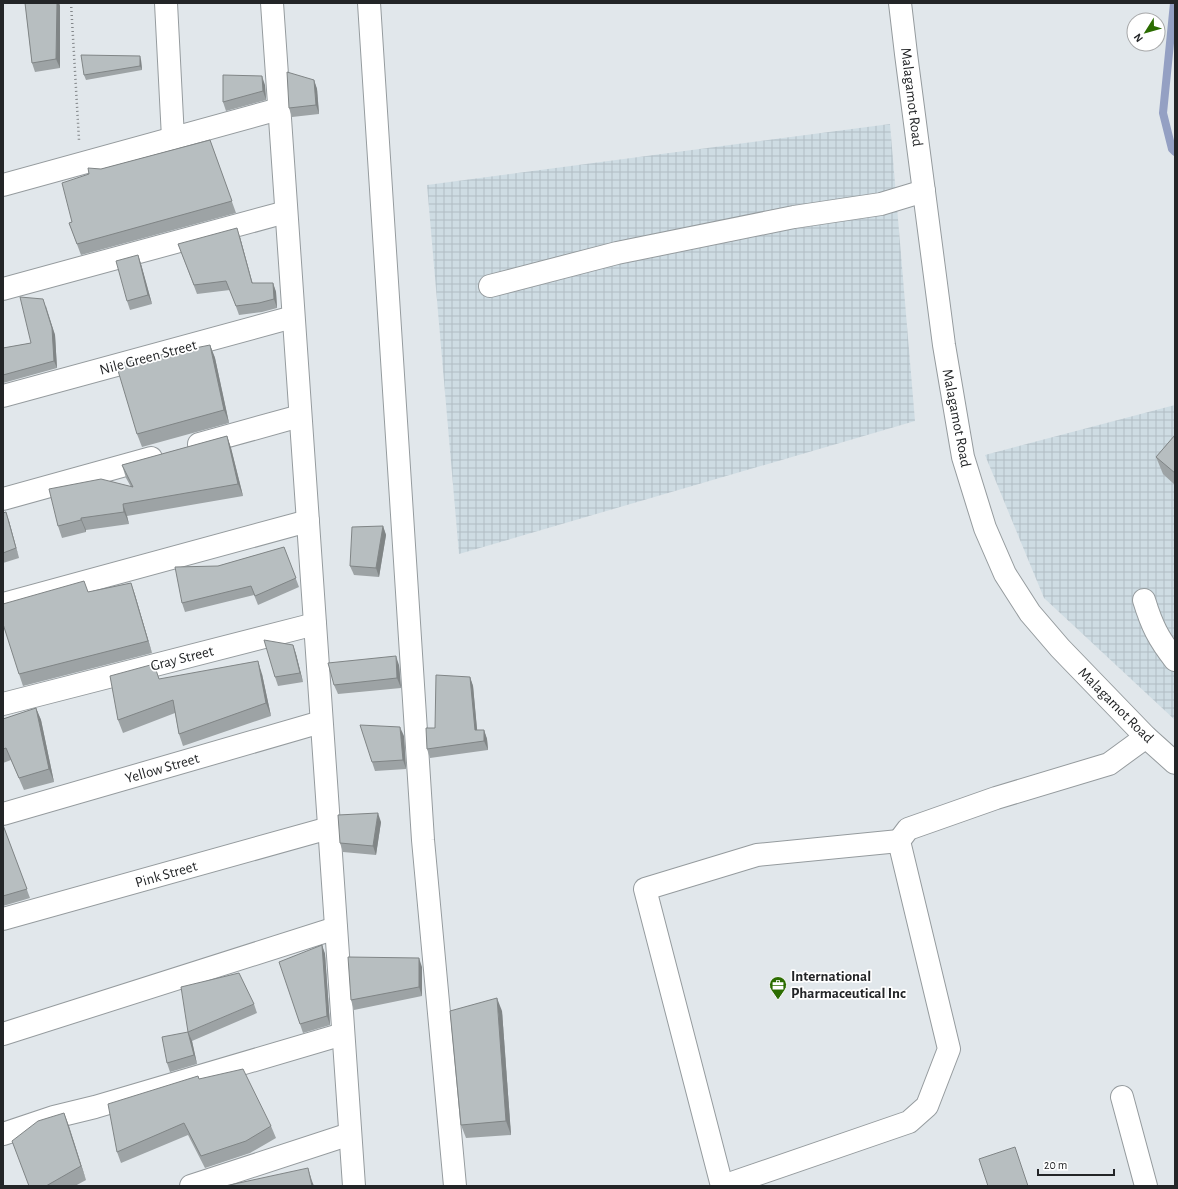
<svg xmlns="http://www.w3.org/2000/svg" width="1178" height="1189" font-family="'Alegreya Sans',sans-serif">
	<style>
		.industrial { fill: url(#industrial-grid) }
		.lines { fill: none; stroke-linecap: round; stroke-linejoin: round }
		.stream { stroke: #94a0c3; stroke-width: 8 }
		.minor-casing { stroke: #959b9e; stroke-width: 24 }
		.path { stroke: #828689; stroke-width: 2.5; stroke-dasharray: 1 3; stroke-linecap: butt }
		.minor { stroke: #fff; stroke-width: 22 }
		.wall { fill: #9da3a5 }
		.shaded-wall { fill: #808586 }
		.building { fill: #b7bec0; stroke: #808586 }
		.labels { text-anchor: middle; stroke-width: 3.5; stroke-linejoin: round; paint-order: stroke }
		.street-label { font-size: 15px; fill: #232527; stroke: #fff }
		.poi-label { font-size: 15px; font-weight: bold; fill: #232527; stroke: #fff; text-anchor: start }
	</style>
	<defs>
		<pattern id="industrial-grid" width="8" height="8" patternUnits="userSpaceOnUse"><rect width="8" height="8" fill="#cedce3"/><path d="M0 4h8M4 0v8" fill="none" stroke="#b1bdc3"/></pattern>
	</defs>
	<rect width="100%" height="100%" fill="#e1e7eb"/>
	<!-- industrial -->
	<g class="industrial">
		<path d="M 890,124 L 915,421 L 459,554 L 427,185 Z"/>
		<path d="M 1175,405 L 1175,720 L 1044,598 L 985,455 Z"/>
	</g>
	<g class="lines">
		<!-- stream -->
		<path class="stream" d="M 1174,3 L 1163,113 L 1172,149 L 1175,152"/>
		<defs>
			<g id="minor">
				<path d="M 166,3 L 173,138"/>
				<path d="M 272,3 L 354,1186"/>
				<path d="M 369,3 L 423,840 L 455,1186"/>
				<path d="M 900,3 L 906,54 L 944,345 L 963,457 L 985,528 L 1005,574 L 1030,613 L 1060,648 L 1146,737 L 1175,763"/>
				<path d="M 3,185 L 279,109"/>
				<path d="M 490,286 L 617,253 L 794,217 L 881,204 L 924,191"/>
				<path d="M 3,289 L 286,212"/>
				<path d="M 3,396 L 293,317"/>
				<path d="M 199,444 L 300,416"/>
				<path d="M 3,499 L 151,458"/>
				<path d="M 1144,600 C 1152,626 1158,638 1175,660"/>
				<path d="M 3,604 L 308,521"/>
				<path d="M 3,704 L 315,624"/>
				<path d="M 3,814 L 321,722"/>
				<path d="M 3,919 L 329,828"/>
				<path d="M 3,1034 L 336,928"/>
				<path d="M 1122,1097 L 1146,1186"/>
				<path d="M 3,1134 L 54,1117 L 95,1107 L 343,1034"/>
				<path d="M 191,1186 L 350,1134"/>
				<path d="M 722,1186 L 645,889 L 757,855 L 899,841"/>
				<path d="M 723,1186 L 909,1122 L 927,1106 L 949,1049 L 899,841 L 908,829 L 996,798 L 1109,764 L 1146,737"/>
			</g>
		</defs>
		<!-- minor casing -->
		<use href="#minor" class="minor-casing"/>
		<!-- path -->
		<path class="path" d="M 71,3 L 79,140"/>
		<!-- minor -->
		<use href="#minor" class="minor"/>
	</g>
	<!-- wall -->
	<g class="wall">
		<path d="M 25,3 L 59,3 L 60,6 L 60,68 L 35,72 L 32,63 Z"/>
		<path d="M 141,60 L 142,70 L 86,80 L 84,75 Z"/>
		<path d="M 314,80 L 317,89 L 319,114 L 292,117 L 289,108 Z"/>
		<path d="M 265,85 L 266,100 L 226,111 L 223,102 Z"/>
		<path d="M 210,140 L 236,213 L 81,255 L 69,223 L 72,222 L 89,174 L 101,169 Z"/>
		<path d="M 240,237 L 252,283 L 273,283 L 276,292 L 277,308 L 262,312 L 239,315 L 230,290 L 197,294 L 178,244 Z"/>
		<path d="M 138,255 L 141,264 L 152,304 L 130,310 L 127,301 Z"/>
		<path d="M 46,306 L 55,335 L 57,368 L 3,383 L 3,348 L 31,343 Z"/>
		<path d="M 210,345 L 215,358 L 229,423 L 142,447 L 137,434 Z"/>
		<path d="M 1175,435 L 1175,485 L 1163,474 L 1156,457 Z"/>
		<path d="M 227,436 L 231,448 L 243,496 L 127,516 L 129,524 L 86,530 L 86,532 L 62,538 L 58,526 L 131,487 L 126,478 L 122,465 Z"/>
		<path d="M 3,513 L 9,521 L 19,558 L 3,563 Z"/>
		<path d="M 383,526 L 386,535 L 379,577 L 354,575 L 350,566 Z"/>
		<path d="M 284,547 L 299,587 L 258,605 L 254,595 L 185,612 L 182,603 L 218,566 Z"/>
		<path d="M 131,583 L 135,595 L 152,653 L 23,686 L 19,674 L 88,592 Z"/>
		<path d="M 293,645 L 296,654 L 303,682 L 278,686 L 275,677 Z"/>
		<path d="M 399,665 L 401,688 L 338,694 L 334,685 Z"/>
		<path d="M 262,674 L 271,716 L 183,746 L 179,734 L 175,713 L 123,733 L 118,720 L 160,679 Z"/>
		<path d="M 470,677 L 473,686 L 477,730 L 484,730 L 487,739 L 488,750 L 430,758 L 427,749 L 435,728 Z"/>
		<path d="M 36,708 L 41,720 L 54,782 L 24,790 L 11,760 L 3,763 L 3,719 Z"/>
		<path d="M 404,736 L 406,769 L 375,771 L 372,762 Z"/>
		<path d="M 381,822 L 376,855 L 343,852 L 340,843 Z"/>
		<path d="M 3,825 L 30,898 L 3,906 Z"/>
		<path d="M 322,945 L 325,954 L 330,1025 L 303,1033 L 300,1024 Z"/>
		<path d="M 422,967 L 422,996 L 354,1010 L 351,1000 Z"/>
		<path d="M 254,1004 L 257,1013 L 192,1041 L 197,1064 L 170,1072 L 167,1063 L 188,1032 Z"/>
		<path d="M 502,1011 L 511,1135 L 466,1138 L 461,1125 Z"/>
		<path d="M 199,1079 L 271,1126 L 276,1138 L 250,1153 L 205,1168 L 188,1135 L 121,1163 L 117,1152 Z"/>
		<path d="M 64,1113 L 86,1180 L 75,1186 L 28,1186 Z"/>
	</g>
	<!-- shaded-wall -->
	<g class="shaded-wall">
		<path d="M 57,3 L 59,3 L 60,6 L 60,68 L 56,59 Z"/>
		<path d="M 140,56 L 141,60 L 142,70 L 140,66 Z"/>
		<path d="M 262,76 L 265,85 L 266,100 L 263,91 Z"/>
		<path d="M 314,80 L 317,89 L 319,114 L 316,105 Z"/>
		<path d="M 237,228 L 240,237 L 255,292 L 252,283 Z"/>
		<path d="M 138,255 L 141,264 L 152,304 L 148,295 Z"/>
		<path d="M 273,283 L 276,292 L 277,308 L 274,299 Z"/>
		<path d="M 43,299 L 55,335 L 57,368 L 54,361 Z"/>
		<path d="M 210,345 L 215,358 L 229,423 L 224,410 Z"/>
		<path d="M 227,436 L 231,448 L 243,496 L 238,484 Z"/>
		<path d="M 123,504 L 127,516 L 129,524 L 124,512 Z"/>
		<path d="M 6,512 L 9,521 L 19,558 L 16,548 Z"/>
		<path d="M 81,518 L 86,530 L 86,532 L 81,520 Z"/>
		<path d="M 383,526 L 386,535 L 379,577 L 376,568 Z"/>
		<path d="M 131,583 L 135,595 L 152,653 L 148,641 Z"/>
		<path d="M 293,645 L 296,654 L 303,682 L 300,673 Z"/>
		<path d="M 396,656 L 399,665 L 401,688 L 397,678 Z"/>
		<path d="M 258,661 L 262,674 L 271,716 L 266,703 Z"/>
		<path d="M 470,677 L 473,686 L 478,739 L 475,730 Z"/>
		<path d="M 36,708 L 41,720 L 54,782 L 49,769 Z"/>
		<path d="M 400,727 L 404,736 L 406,769 L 403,760 Z"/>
		<path d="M 484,730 L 487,739 L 488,750 L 484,741 Z"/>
		<path d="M 378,813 L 381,822 L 376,855 L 373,846 Z"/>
		<path d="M 322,945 L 325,954 L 330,1025 L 327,1016 Z"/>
		<path d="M 419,958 L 422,967 L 422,996 L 419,987 Z"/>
		<path d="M 497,998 L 502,1011 L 511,1135 L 506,1121 Z"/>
		<path d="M 188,1032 L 192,1041 L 197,1064 L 194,1055 Z"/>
		<path d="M 64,1113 L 69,1126 L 86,1180 L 81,1166 Z"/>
		<path d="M 308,1168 L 312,1181 L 314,1186 L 312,1186 Z"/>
	</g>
	<!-- building -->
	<g class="building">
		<path d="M 25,3 L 57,3 L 56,59 L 32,63 Z"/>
		<path d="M 81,55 L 140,56 L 140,66 L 84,75 Z"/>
		<path d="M 287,72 L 314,80 L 316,105 L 289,108 Z"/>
		<path d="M 223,75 L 262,76 L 263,91 L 223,102 Z"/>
		<path d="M 210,140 L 232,201 L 77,244 L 69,223 L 72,222 L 62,183 L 89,174 L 88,168 L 101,169 Z"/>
		<path d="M 237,228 L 252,283 L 273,283 L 274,299 L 259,303 L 236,306 L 226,281 L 194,285 L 178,244 Z"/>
		<path d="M 138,255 L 148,295 L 127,301 L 116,261 Z"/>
		<path d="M 20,297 L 43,299 L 52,328 L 54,361 L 3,375 L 3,348 L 31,343 Z"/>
		<path d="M 210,345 L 224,410 L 137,434 L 116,364 Z"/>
		<path d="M 1175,435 L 1175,473 L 1156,457 Z"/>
		<path d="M 227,436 L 238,484 L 123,504 L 124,512 L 81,518 L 81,520 L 58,526 L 49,489 L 101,479 L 133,487 L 122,465 Z"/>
		<path d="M 6,512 L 16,548 L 3,553 L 3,513 Z"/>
		<path d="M 383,526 L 376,568 L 350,566 L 352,527 Z"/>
		<path d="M 284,547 L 296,578 L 255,596 L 251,586 L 182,603 L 175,567 L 218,566 Z"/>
		<path d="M 84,581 L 88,592 L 131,583 L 148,641 L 19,674 L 3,624 L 3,604 Z"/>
		<path d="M 264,640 L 293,645 L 300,673 L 275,677 Z"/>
		<path d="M 396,656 L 397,678 L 334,685 L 328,663 Z"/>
		<path d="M 258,661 L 266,703 L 179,734 L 173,700 L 118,720 L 110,676 L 154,664 L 159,679 Z"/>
		<path d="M 436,675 L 470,677 L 475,730 L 484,730 L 484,741 L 427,749 L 426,728 L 435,728 Z"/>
		<path d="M 36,708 L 49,769 L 19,778 L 6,748 L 3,749 L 3,719 Z"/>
		<path d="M 360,725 L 400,727 L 403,760 L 372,762 Z"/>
		<path d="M 378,813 L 373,846 L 340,843 L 338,815 Z"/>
		<path d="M 3,825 L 27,889 L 3,896 Z"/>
		<path d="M 322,945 L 327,1016 L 300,1024 L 279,962 Z"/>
		<path d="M 348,957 L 419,958 L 419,987 L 351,1000 Z"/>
		<path d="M 239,973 L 254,1004 L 188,1032 L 181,987 Z"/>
		<path d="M 497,998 L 506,1121 L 461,1125 L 450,1011 Z"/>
		<path d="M 188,1032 L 194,1055 L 167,1063 L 162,1037 Z"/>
		<path d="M 243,1069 L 271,1126 L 246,1141 L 201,1156 L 184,1123 L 117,1152 L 108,1104 L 198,1076 L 199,1079 Z"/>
		<path d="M 64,1113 L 81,1166 L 46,1186 L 29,1186 L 12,1141 L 38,1121 Z"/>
		<path d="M 1015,1147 L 1028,1186 L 988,1186 L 979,1159 Z"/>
		<path d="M 308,1168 L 312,1186 L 225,1186 Z"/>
	</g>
	<!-- icons -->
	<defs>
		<symbol id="office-pin" viewBox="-11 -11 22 30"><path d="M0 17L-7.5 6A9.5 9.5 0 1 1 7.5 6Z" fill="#2b6c01" stroke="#fff"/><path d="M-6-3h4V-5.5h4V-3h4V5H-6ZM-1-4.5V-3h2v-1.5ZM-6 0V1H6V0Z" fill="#fff"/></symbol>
	</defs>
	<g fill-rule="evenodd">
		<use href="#office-pin" x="768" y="975" width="20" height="27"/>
	</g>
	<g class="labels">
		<!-- street labels -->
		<g class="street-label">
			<text transform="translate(912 97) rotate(83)" y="5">Malagamot Road</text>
			<text transform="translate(148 357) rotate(-15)" y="5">Nile Green Street</text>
			<text transform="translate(957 418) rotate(79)" y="5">Malagamot Road</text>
			<text transform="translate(182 658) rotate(-14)" y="5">Gray Street</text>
			<text transform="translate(1116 705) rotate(45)" y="5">Malagamot Road</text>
			<text transform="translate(162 768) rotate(-16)" y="5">Yellow Street</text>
			<text transform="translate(166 874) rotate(-16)" y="5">Pink Street</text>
		</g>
		<!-- poi labels -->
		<g class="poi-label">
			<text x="791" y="981">International<tspan x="791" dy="17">Pharmaceutical Inc</tspan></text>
		</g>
	</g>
	<!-- border -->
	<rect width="1178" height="1189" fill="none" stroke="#232527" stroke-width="8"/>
	<!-- north arrow -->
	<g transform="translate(1146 32) rotate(233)"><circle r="19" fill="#ffffff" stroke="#a7a8a9"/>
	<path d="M0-3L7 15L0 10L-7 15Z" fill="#2b6c01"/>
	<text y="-6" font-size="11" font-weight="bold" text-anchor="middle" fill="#232527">N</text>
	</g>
	<!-- scale -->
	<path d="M1038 1169v6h76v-6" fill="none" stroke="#232527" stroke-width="2"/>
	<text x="1044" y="1169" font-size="12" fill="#232527" stroke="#ffffff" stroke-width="3" paint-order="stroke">20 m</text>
</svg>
